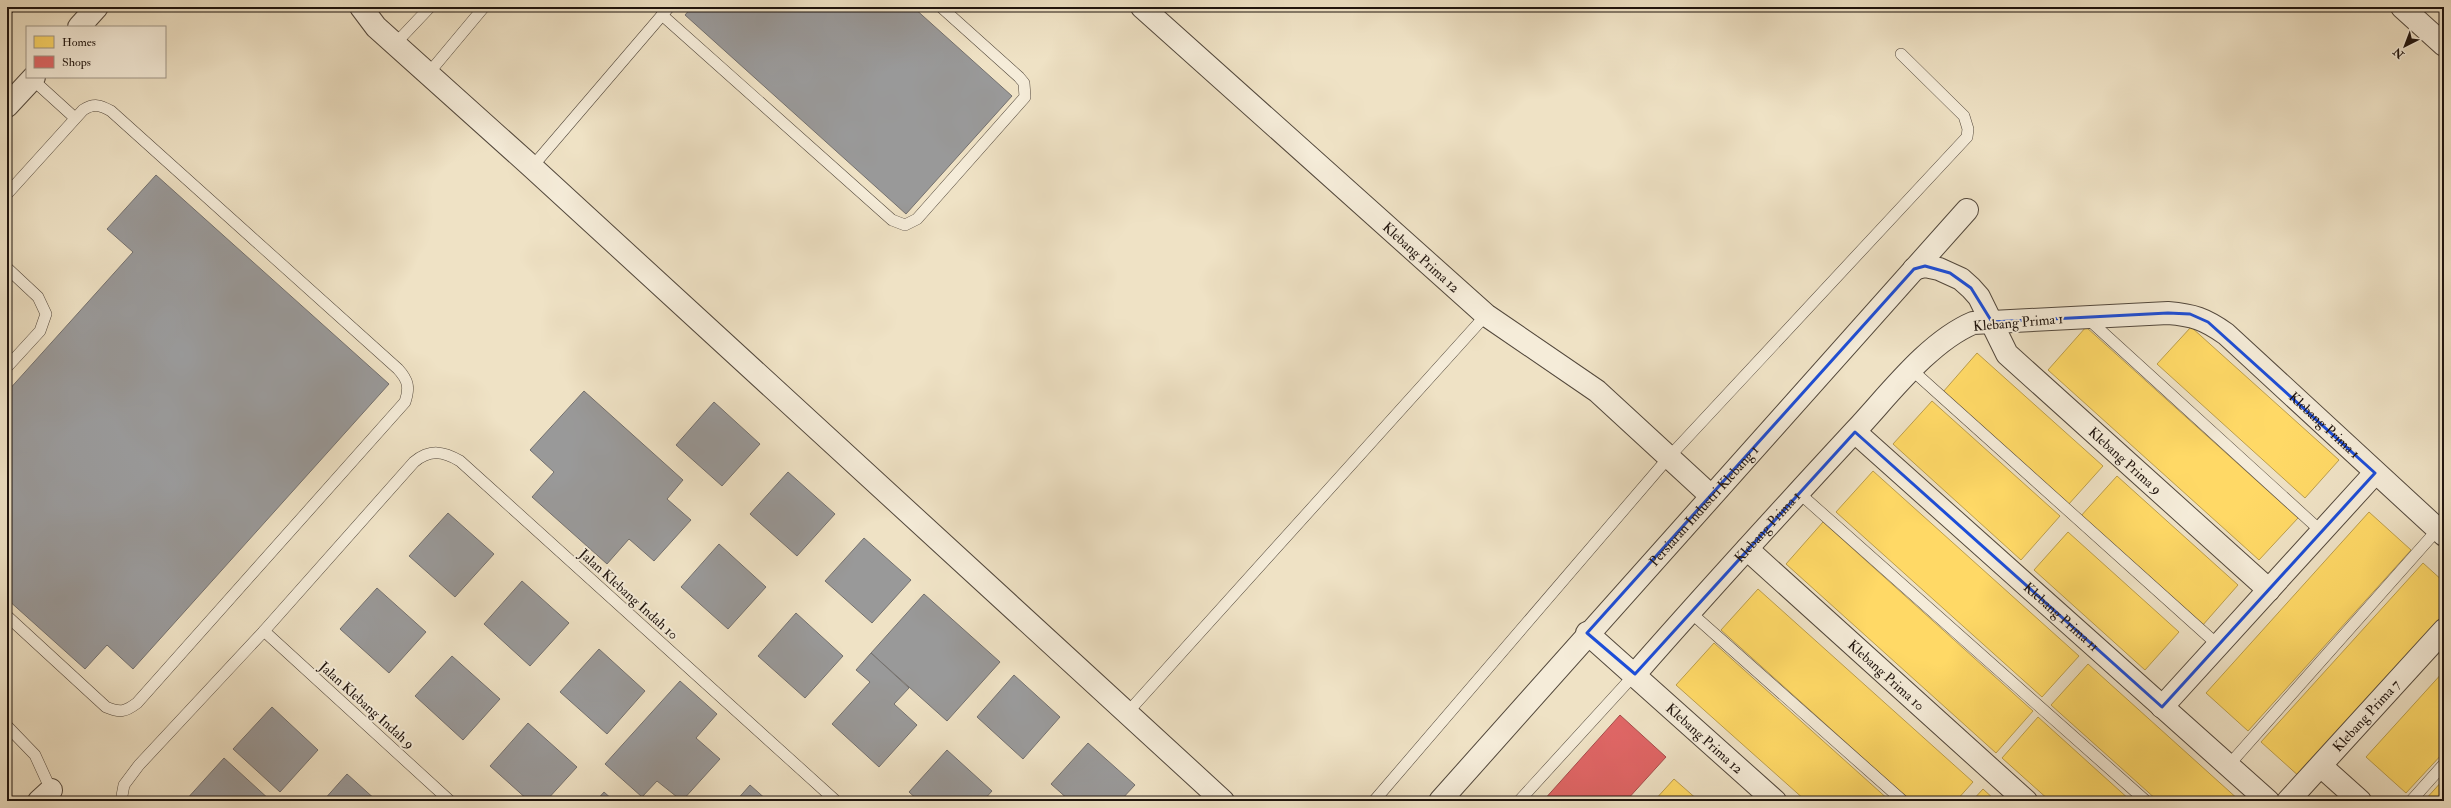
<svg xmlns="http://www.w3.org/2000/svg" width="2451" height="808" font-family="'IM FELL Double Pica',serif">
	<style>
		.homes { fill: #ffd966; stroke: #bc9e4c }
		.shops { fill: #e06666; stroke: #a64d4c }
		.industry { fill: #999; stroke: #74716f }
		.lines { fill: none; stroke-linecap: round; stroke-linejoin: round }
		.lane-casing { stroke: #53483c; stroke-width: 12 }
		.street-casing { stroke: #53483c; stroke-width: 24 }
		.lane { stroke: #f5ecd9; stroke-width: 11 }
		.street { stroke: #f5ecd9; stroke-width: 22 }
		.marked { fill: none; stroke: #1d4ed8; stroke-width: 3; stroke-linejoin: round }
		.labels { text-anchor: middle; stroke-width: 4; stroke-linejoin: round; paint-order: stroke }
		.street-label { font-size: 14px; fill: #1f140e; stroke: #f5ecd9 }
	</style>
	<rect width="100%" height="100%" fill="#efe2c5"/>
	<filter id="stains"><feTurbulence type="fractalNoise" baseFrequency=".005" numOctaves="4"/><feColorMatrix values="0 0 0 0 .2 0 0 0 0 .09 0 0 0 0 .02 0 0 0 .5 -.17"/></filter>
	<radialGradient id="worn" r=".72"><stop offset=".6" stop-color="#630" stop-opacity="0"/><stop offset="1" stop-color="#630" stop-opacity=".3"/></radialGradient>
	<!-- homes -->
	<g class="homes">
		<path d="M 2086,327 L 2298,518 L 2259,560 L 2048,370 Z"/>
		<path d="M 2191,327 L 2339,460 L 2305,498 L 2157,364 Z"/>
		<path d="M 1977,353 L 2103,466 L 2068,505 L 1943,392 Z"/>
		<path d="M 1932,401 L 2060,516 L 2021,560 L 1893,444 Z"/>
		<path d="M 1873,471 L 2079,656 L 2042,697 L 1836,512 Z"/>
		<path d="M 2117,476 L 2238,585 L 2202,626 L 2080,517 Z"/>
		<path d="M 2369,512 L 2411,550 L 2248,731 L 2206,693 Z"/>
		<path d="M 1823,522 L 2033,711 L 1996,753 L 1786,564 Z"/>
		<path d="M 2068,532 L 2179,632 L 2145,670 L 2034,570 Z"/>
		<path d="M 2423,563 L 2444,582 L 2444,620 L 2301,778 L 2261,742 Z"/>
		<path d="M 1758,589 L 1973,782 L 1956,801 L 1911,801 L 1721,630 Z"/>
		<path d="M 1714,643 L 1890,801 L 1806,801 L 1676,685 Z"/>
		<path d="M 2088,664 L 2240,801 L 2158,801 L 2051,705 Z"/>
		<path d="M 2444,671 L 2444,752 L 2406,793 L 2366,757 Z"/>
		<path d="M 2038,717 L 2131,801 L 2050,801 L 2002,758 Z"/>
		<path d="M 1674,779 L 1699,801 L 1654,801 Z"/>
		<path d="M 2444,779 L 2444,801 L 2424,801 Z"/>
		<path d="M 1983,789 L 1996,801 L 1972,801 Z"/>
	</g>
	<!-- shops -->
	<path class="shops" d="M 1620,715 L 1666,757 L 1626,801 L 1543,801 Z"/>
	<!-- industry -->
	<g class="industry">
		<path d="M 7,7 L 18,7 L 9,16 L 7,14 Z"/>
		<path d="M 692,7 L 913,7 L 1012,96 L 906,214 L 685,15 Z"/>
		<path d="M 156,175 L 389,384 L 133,669 L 107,645 L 85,669 L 7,599 L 7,392 L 133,252 L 107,229 Z"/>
		<path d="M 584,391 L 683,480 L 667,499 L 691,520 L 654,561 L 629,539 L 607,564 L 532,497 L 554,472 L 530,450 Z"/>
		<path d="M 714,402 L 760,444 L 722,486 L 676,445 Z"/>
		<path d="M 788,472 L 835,514 L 797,556 L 750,514 Z"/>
		<path d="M 448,513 L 494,554 L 455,597 L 409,556 Z"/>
		<path d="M 864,538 L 911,580 L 872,623 L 825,581 Z"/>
		<path d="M 719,544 L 766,587 L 728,629 L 681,587 Z"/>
		<path d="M 522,581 L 569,623 L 530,666 L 484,624 Z"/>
		<path d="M 377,588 L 426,632 L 389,673 L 340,629 Z"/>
		<path d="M 924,594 L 1000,662 L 947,721 L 871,653 Z"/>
		<path d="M 796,613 L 843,656 L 805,698 L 758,656 Z"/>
		<path d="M 599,649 L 645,691 L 607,734 L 560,692 Z"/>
		<path d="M 871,653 L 909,688 L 894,704 L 917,725 L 879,767 L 832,724 L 870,682 L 856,670 Z"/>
		<path d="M 452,656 L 500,699 L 463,740 L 415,696 Z"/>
		<path d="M 1014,675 L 1060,717 L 1023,759 L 977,717 Z"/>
		<path d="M 680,681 L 717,714 L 696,738 L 720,759 L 682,801 L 657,781 L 642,797 L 605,764 Z"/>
		<path d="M 272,707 L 318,750 L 280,792 L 233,749 Z"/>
		<path d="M 528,723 L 577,767 L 546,801 L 529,801 L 490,766 Z"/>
		<path d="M 1088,743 L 1135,785 L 1120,801 L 1070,801 L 1051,784 Z"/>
		<path d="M 947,750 L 992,791 L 983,801 L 919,801 L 909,792 Z"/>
		<path d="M 224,758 L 271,801 L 185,801 Z"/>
		<path d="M 347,774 L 377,801 L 323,801 Z"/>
		<path d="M 750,785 L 768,801 L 736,801 Z"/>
		<path d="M 604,792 L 614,801 L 596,801 Z"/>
	</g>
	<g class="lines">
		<defs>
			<g id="lane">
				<path d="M 662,15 L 892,220 L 905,225 L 917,219 L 1025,97 L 1024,83 L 1019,77 L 941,7"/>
				<path d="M 395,44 L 430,7"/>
				<path d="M 428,74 L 484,7"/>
				<path d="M 32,79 L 75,118"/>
				<path d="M 532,167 L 669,7"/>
				<path d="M 7,194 L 83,110 C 94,103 100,105 111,111 L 398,369 C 408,380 410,387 405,402 L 137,703 C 125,712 120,713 106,707 L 7,616"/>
				<path d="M 7,268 L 38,297 L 46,314 L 40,331 L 7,367"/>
				<path d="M 2087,318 L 2322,532"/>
				<path d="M 1912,370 L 2219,646"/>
				<path d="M 1798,492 L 2146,801"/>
				<path d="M 1690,612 L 1903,801"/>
				<path d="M 264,631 L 450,801"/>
				<path d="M 1128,712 L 1486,315"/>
				<path d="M 7,726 L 35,755 L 51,790"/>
				<path d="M 2228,766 L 2438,529"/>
				<path d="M 121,801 L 124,785 L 139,765 L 264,631 L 414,462 C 430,449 443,451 460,461 L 836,801"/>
				<path d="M 1374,801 L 1669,457 L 1967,137 L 1968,129 L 1964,116 L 1901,54"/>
				<path d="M 1519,801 L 1635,674"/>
				<path d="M 2411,801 L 2444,764"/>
			</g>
			<g id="street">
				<path d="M 361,7 L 376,27 L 532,167 L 1223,801"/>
				<path id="s1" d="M 1142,7 L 1486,315 L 1597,391 L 1710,495"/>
				<path d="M 2402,7 L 2444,45"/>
				<path d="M 79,27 L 97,7"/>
				<path d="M 7,106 L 34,77"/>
				<path id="s2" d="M 1914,269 L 1925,266 L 1939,269 L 1961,279 L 1971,288 L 1979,297 L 2007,354 L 2269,590"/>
				<path id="s3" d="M 1855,432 L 2268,801"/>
				<path id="s4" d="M 1747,549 L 2026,801"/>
				<path id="s5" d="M 1587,633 L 1775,801"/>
				<path id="s6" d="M 1635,674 C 1707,592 1781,511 1855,431 C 1888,396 1928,342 1973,323 L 2168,313 C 2193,315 2205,319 2226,334 L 2444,535"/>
				<path d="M 2162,707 L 2375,473"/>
				<path d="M 2321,766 L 2360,801"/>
				<path d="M 39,801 L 51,790"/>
				<path id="s7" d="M 1440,801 L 1967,210"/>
				<path id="s8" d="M 2288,801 L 2444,630"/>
			</g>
		</defs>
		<!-- lane casing -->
		<use href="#lane" class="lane-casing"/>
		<!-- street casing -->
		<use href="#street" class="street-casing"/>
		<!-- lane -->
		<use href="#lane" class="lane"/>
		<!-- street -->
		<use href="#street" class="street"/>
	</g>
	<!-- marked area -->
	<path class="marked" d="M 1925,266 L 1950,273 L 1971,288 L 1992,322 L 2168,313 L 2190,314 L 2208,322 L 2375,473 L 2162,707 L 1855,432 L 1635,674 L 1587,633 L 1914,269 Z"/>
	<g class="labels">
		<!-- street labels -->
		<g class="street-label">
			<text dy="5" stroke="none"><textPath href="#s1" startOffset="375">Klebang Prima 12</textPath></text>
			<text transform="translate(2018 322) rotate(-5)" y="5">Klebang Prima 1</text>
			<text dy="5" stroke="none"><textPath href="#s6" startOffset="881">Klebang Prima 1</textPath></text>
			<text dy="5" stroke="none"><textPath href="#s2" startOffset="298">Klebang Prima 9</textPath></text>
			<text dy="5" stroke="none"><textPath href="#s7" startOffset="396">Persiaran Industri Klebang 1</textPath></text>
			<text dy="5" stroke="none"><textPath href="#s6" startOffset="198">Klebang Prima 1</textPath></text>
			<text transform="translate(629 594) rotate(42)" y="5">Jalan Klebang Indah 10</text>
			<text dy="5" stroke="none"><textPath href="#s3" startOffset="277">Klebang Prima 11</textPath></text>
			<text dy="5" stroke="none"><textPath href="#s4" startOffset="188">Klebang Prima 10</textPath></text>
			<text transform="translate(367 705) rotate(42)" y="5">Jalan Klebang Indah 9</text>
			<text dy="5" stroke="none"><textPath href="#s8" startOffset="116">Klebang Prima 7</textPath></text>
			<text dy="5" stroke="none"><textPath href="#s5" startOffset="158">Klebang Prima 12</textPath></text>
		</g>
	</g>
	<!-- margin -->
	<rect width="2451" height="808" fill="none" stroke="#efe2c5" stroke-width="24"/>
	<rect x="8" y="8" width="2435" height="792" fill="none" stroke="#1f140e" stroke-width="2"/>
	<rect x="12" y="12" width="2427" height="784" fill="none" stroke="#1f140e"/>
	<!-- legend -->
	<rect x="26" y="26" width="140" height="52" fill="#f5ecd9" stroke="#9f9688"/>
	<rect x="34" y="36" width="20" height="12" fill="#ffd966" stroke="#9f9688"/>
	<text x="62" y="46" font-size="12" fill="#1f140e">Homes</text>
	<rect x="34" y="56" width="20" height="12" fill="#e06666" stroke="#9f9688"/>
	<text x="62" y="66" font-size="12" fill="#1f140e">Shops</text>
	<!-- north arrow -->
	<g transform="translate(2405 46) rotate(222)" stroke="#f5ecd9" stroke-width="3" paint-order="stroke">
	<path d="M0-3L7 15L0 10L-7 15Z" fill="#1f140e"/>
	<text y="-6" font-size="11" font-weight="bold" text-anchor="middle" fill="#1f140e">N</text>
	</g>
	<rect width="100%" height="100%" filter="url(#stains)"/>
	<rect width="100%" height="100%" fill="url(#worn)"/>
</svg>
